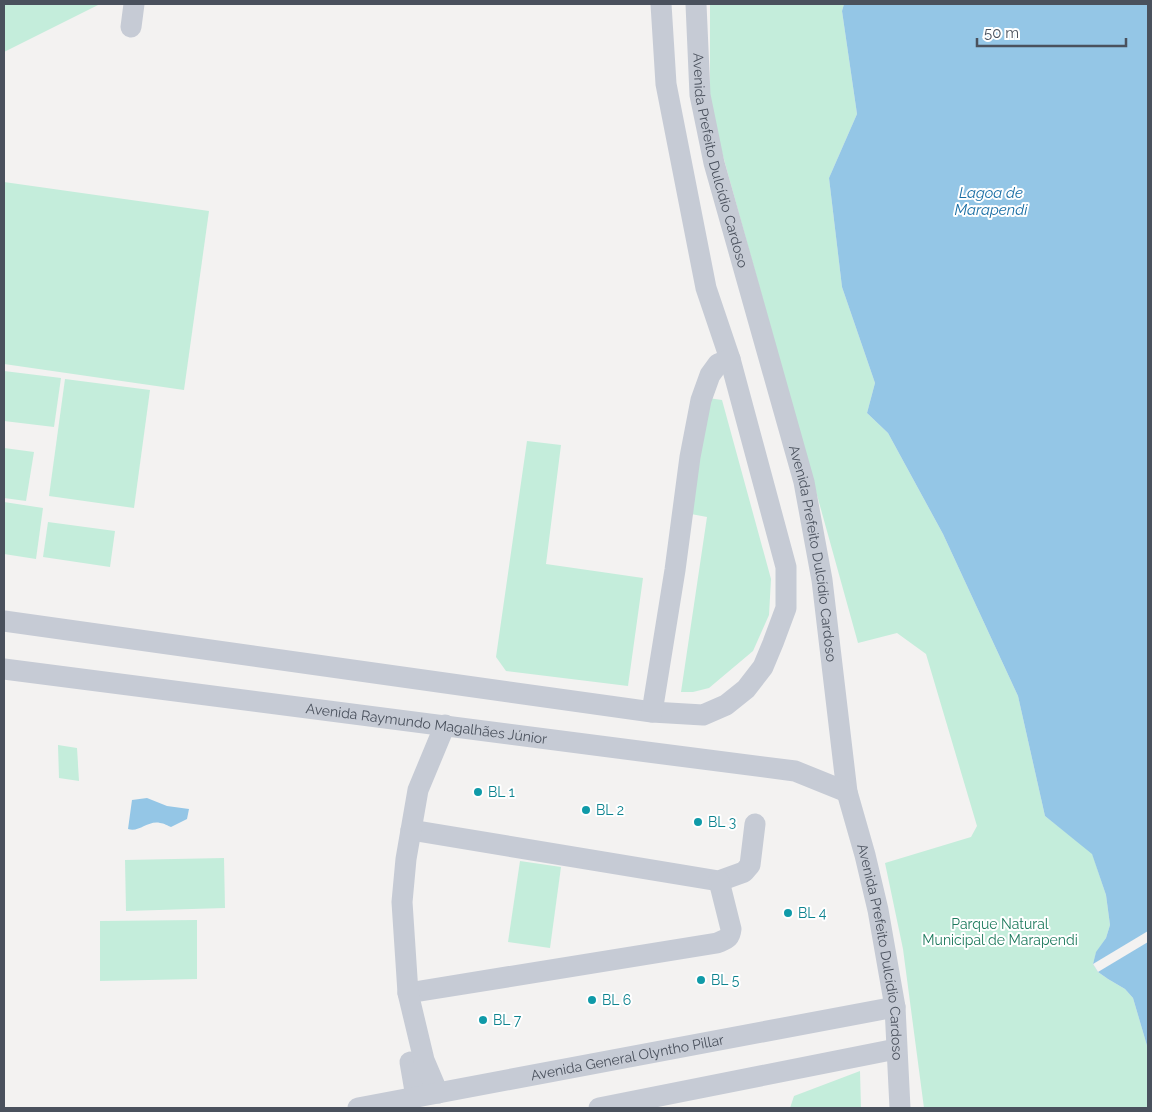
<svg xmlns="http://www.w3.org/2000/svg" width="1152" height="1112" font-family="Raleway,sans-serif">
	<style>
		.green { fill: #c4eddb }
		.water { fill: #94c6e6 }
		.pier { fill: #f3f2f1 }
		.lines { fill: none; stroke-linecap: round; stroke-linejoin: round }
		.street { stroke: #c6cbd5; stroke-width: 21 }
		.culture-dot { fill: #0f9aa8; stroke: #fff; stroke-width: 2 }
		.labels { text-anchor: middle; stroke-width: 4; stroke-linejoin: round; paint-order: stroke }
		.street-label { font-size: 14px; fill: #4a515d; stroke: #fff }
		.culture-label { font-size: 14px; fill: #0d838f; stroke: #fff; text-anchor: start }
		.park-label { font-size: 14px; fill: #1f7b5e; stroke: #fff }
		.water-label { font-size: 15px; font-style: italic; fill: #176da4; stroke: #fff }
	</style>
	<rect width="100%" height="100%" fill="#f3f2f1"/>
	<!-- green -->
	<g class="green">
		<path d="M 4,4 L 100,4 L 4,52 Z"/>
		<path d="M 710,4 L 844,4 L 842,11 L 857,114 L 829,178 L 842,287 L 875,383 L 867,413 L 888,433 L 943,534 L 1018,696 L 1045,816 L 1092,853 L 1106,895 L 1110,925 L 1106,938 L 1096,953 L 1093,964 L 1098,972 L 1108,979 L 1125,989 L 1133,998 L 1148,1049 L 1148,1108 L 924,1108 L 903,949 L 885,863 L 971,837 L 977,826 L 926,654 L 897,633 L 858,643 L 710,109 Z"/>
		<path d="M 4,182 L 209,211 L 184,390 L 4,364 Z"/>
		<path d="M 4,371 L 61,378 L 54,427 L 4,421 Z"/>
		<path d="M 65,379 L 150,390 L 134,508 L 49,496 Z"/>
		<path d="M 708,398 L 722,400 L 771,579 L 769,615 L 753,651 L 709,688 L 693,692 L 681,692 L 707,517 L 691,514 Z"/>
		<path d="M 527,441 L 561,445 L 546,564 L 643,578 L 628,686 L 506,671 L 496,657 Z"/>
		<path d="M 4,448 L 34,452 L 26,501 L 4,498 Z"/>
		<path d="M 4,502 L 43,508 L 36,559 L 4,554 Z"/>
		<path d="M 48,522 L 115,531 L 110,567 L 43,557 Z"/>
		<path d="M 58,745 L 77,748 L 79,781 L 59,778 Z"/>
		<path d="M 224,858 L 225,908 L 126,911 L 125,860 Z"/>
		<path d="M 520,861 L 561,867 L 550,948 L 508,942 Z"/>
		<path d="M 197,920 L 197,979 L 100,981 L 100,921 Z"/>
		<path d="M 860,1071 L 861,1108 L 790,1108 L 794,1096 Z"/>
	</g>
	<!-- water -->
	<g class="water">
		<path d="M 844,4 L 1148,4 L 1148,1049 L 1133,998 L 1125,989 L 1108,979 L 1098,972 L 1093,964 L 1096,952 L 1106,938 L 1110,925 L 1106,895 L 1092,854 L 1045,816 L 1018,696 L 943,534 L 888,433 L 867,413 L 875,383 L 842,287 L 829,178 L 857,114 L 842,11 Z"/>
		<path d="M 147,798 L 167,806 L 189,809 L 187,819 L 171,827 C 168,826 164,823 160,823 C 148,820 139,833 128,829 L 132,800 Z"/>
	</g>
	<!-- pier -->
	<path class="pier" d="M 1148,931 L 1148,942 L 1098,972 L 1093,964 Z"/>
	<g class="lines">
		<!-- street -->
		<g class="street">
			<path id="s1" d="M 696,4 L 700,95 L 714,163 L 804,482 L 822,580 L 847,792 L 865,855 L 878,910 L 895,1007 L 900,1108"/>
			<path d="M 131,27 L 134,4"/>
			<path d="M 4,621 L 652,712 L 703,715 L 726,705 L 746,689 L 763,667 L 773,643 L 786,608 L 786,567 L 730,359 L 706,288 L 666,84 L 661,4"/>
			<path id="s2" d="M 4,669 L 795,771 L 847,792"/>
			<path d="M 652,712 L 675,570 L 690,457 L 701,400 L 710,375 L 718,364 L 730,359"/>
			<path d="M 411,830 L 719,881 L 744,872 L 750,865 L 755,824"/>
			<path d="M 408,993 L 717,943 C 726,939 730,939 731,929 L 719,881"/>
			<path d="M 410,1062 L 416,1097"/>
			<path d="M 438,1093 L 424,1060 L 408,993 L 402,902 L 406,859 L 418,790 L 445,725"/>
			<path id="s3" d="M 358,1108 L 895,1007"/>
			<path d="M 599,1108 L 896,1049"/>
		</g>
	</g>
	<!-- markers -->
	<g class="culture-dot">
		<circle cx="478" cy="792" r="5"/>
		<circle cx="586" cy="810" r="5"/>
		<circle cx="698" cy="822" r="5"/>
		<circle cx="788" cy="913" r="5"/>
		<circle cx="701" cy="980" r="5"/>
		<circle cx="592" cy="1000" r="5"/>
		<circle cx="483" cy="1020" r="5"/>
	</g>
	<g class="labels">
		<!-- street labels -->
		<g class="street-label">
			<text dy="5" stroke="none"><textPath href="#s1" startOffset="159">Avenida Prefeito Dulcídio Cardoso</textPath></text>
			<text dy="5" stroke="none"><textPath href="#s1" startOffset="564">Avenida Prefeito Dulcídio Cardoso</textPath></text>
			<text dy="5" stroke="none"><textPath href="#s2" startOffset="426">Avenida Raymundo Magalhães Júnior</textPath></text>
			<text dy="5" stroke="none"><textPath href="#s1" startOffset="969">Avenida Prefeito Dulcídio Cardoso</textPath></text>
			<text dy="5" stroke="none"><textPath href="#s3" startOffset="274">Avenida General Olyntho Pillar</textPath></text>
		</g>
		<!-- culture labels -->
		<g class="culture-label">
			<text x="488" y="797">BL 1</text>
			<text x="596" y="815">BL 2</text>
			<text x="708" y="827">BL 3</text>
			<text x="798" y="918">BL 4</text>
			<text x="711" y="985">BL 5</text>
			<text x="602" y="1005">BL 6</text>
			<text x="493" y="1025">BL 7</text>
		</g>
		<!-- park labels -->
		<g class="park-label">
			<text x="1000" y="929">Parque Natural<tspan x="1000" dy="16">Municipal de Marapendi</tspan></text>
		</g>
		<!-- water labels -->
		<g class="water-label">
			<text x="991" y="198">Lagoa de<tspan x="991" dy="17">Marapendi</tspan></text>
		</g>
	</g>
	<!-- border -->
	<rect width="1152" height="1112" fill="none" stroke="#4a515d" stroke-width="10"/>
	<!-- scale -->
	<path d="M977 38v8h149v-8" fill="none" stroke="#4a515d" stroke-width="2.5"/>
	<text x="984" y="38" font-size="15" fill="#4a515d" stroke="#ffffff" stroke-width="4" paint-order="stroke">50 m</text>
</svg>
